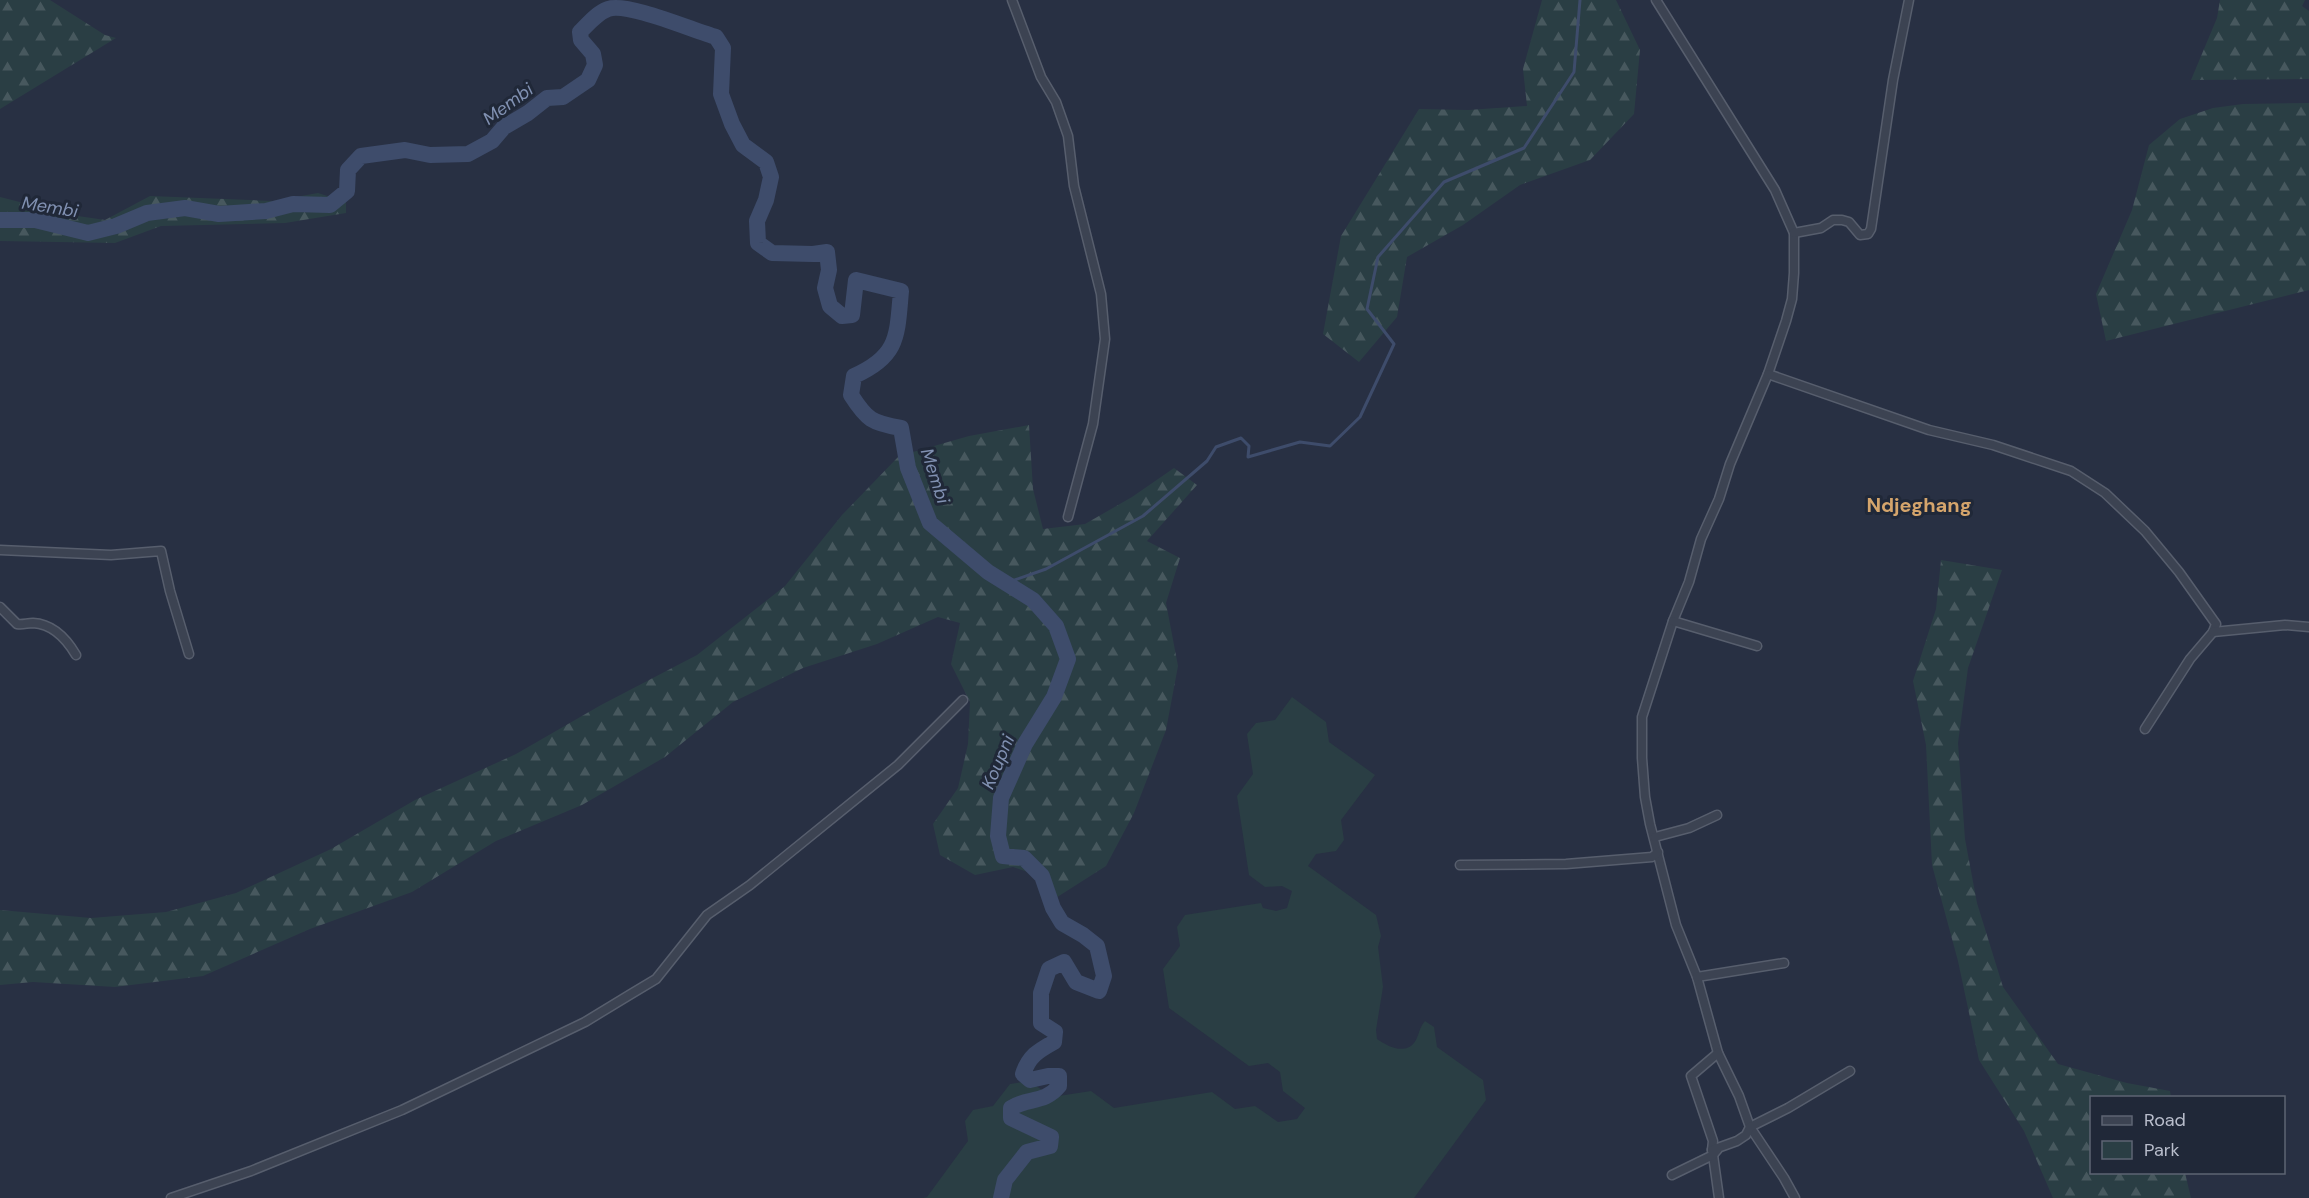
<svg xmlns="http://www.w3.org/2000/svg" width="2309" height="1198" font-family="'DM Sans',sans-serif">
	<style>
		.green { fill: #2a3e44 }
		.forest { fill: url(#forest-firs) }
		.lines { fill: none; stroke-linecap: round; stroke-linejoin: round }
		.stream { stroke: #3e4c6b; stroke-width: 3 }
		.river { stroke: #3e4c6b; stroke-width: 16 }
		.minor-casing { stroke: #575e6d; stroke-width: 11 }
		.minor { stroke: #3c4352; stroke-width: 8 }
		.labels { text-anchor: middle; stroke-width: 6; stroke-linejoin: round; paint-order: stroke }
		.water-label { font-size: 18px; font-style: italic; fill: #8191b2; stroke: #202838 }
		.quarter-label { font-size: 20px; font-weight: bold; fill: #d5a56c; stroke: #202838 }
	</style>
	<defs>
		<pattern id="forest-firs" width="22" height="20" patternUnits="userSpaceOnUse" patternTransform="scale(1.5)"><rect width="22" height="20" fill="#2a3e44"/><path d="M5 1l3.5 6h-7zM16 11l3.5 6h-7z" fill="#47585e"/></pattern>
	</defs>
	<rect width="100%" height="100%" fill="#283043"/>
	<!-- green -->
	<path class="green" d="M 1292,697 L 1326,722 L 1329,742 L 1375,775 L 1341,820 L 1344,840 L 1336,851 L 1316,854 L 1308,866 L 1376,915 L 1381,936 L 1378,947 L 1383,987 L 1376,1030 L 1377,1039 C 1387,1046 1404,1055 1414,1043 C 1419,1037 1419,1027 1425,1021 L 1434,1027 L 1437,1047 L 1483,1080 L 1486,1100 L 1414,1198 L 923,1198 L 927,1197 L 968,1141 L 965,1121 L 973,1110 L 993,1106 L 1010,1084 L 1029,1081 L 1052,1097 L 1091,1091 L 1114,1108 L 1212,1092 L 1235,1109 L 1255,1106 L 1278,1122 L 1297,1119 L 1305,1108 L 1283,1091 L 1280,1072 L 1268,1063 L 1249,1066 L 1169,1008 L 1163,969 L 1180,946 L 1177,927 L 1185,915 L 1261,903 L 1263,908 L 1276,911 L 1287,908 L 1292,891 L 1282,886 L 1265,887 L 1249,875 L 1237,796 L 1253,774 L 1247,734 L 1256,723 L 1275,720 Z"/>
	<!-- forest -->
	<g class="forest">
		<path d="M 0,0 L 50,0 L 105,35 L 116,38 L 0,109 Z"/>
		<path d="M 1542,0 L 1616,0 L 1640,50 L 1634,114 L 1590,160 L 1520,185 L 1463,225 L 1407,257 L 1397,317 L 1359,362 L 1323,334 L 1341,236 L 1419,109 L 1468,110 L 1527,106 L 1523,69 Z"/>
		<path d="M 2220,0 L 2305,0 L 2302,6 L 2309,11 L 2309,79 L 2191,80 L 2217,18 Z"/>
		<path d="M 2309,103 L 2309,290 L 2106,341 L 2096,294 L 2132,210 L 2149,145 L 2180,119 L 2213,108 L 2243,104 Z"/>
		<path d="M 318,193 L 346,202 L 346,213 L 285,223 L 161,226 L 115,243 L 0,241 L 0,197 L 71,215 L 105,220 L 150,196 L 273,201 Z"/>
		<path d="M 1029,425 L 1033,489 L 1043,529 L 1085,524 L 1132,497 L 1174,468 L 1197,485 L 1147,541 L 1180,558 L 1166,603 L 1178,666 L 1166,730 L 1134,813 L 1106,866 L 1051,901 L 1045,878 L 1013,867 L 975,875 L 940,855 L 933,824 L 958,788 L 968,744 L 970,702 L 951,664 L 960,623 L 938,617 L 877,644 L 803,668 L 733,702 L 665,757 L 582,805 L 496,841 L 412,892 L 310,929 L 203,976 L 115,987 L 33,982 L 0,985 L 0,910 L 91,918 L 166,912 L 236,893 L 331,849 L 415,800 L 516,754 L 601,705 L 697,655 L 785,586 L 842,515 L 899,456 L 969,436 Z"/>
		<path d="M 1941,560 L 2002,570 L 1968,668 L 1958,743 L 1965,839 L 1977,903 L 2003,987 L 2058,1064 L 2127,1083 L 2170,1091 L 2171,1097 L 2092,1098 L 2092,1172 L 2185,1173 L 2191,1198 L 2053,1198 L 2024,1131 L 1979,1060 L 1958,961 L 1932,865 L 1926,745 L 1913,681 L 1936,609 Z"/>
	</g>
	<g class="lines">
		<!-- stream -->
		<path class="stream" d="M 1006,583 L 1046,569 L 1143,516 L 1207,461 L 1216,447 L 1241,438 L 1249,446 L 1248,457 L 1300,442 L 1330,446 L 1360,417 L 1394,344 L 1367,309 L 1378,257 L 1444,182 L 1524,148 L 1574,72 L 1580,0"/>
		<!-- river -->
		<path class="river" d="M 0,220 L 35,220 L 88,233 L 116,226 L 147,213 L 185,208 L 219,214 L 266,211 L 293,204 L 330,205 L 347,191 L 348,170 L 361,156 L 405,150 L 430,155 L 468,154 L 492,141 L 504,127 L 528,113 L 547,98 L 563,97 L 588,80 L 595,65 L 593,54 L 581,40 L 580,32 C 588,24 597,13 608,9 C 628,2 694,31 716,37 L 723,48 L 721,94 L 732,124 L 743,145 L 766,162 L 771,177 L 766,200 L 757,221 L 758,243 L 772,253 L 813,254 L 827,252 L 829,270 L 825,288 L 830,306 L 842,316 L 852,315 L 856,280 L 901,291 C 897,336 899,356 854,376 L 851,395 C 867,420 872,423 901,428 L 908,468 L 930,523 L 988,572 L 1033,600 L 1056,626 L 1068,659 L 1054,697 L 1025,744 L 1001,798 L 998,836 L 1003,856 L 1024,858 L 1042,876 L 1053,908 L 1062,923 L 1083,935 L 1097,946 L 1104,976 L 1099,991 L 1076,982 L 1064,962 L 1049,969 L 1041,993 L 1041,1023 L 1055,1032 L 1054,1042 C 1038,1051 1029,1056 1023,1074 L 1030,1080 L 1048,1076 L 1059,1076 L 1059,1086 C 1044,1104 1029,1097 1011,1108 L 1011,1118 L 1051,1137 L 1050,1146 L 1027,1152 L 1005,1180 L 1001,1198"/>
		<defs>
			<g id="minor">
				<path d="M 1012,0 L 1041,77 L 1056,102 L 1068,136 L 1074,186 L 1101,294 L 1105,339 L 1093,424 L 1068,517"/>
				<path d="M 1656,0 L 1775,190 L 1794,233 L 1794,273 L 1792,299 L 1786,321 L 1768,374 L 1730,464 L 1719,499 L 1701,539 L 1689,582 L 1673,621 L 1642,717 L 1642,758 L 1645,797 L 1650,824 L 1676,925 L 1697,977 L 1718,1053 L 1739,1096 L 1750,1127 L 1784,1178 L 1795,1198"/>
				<path d="M 1794,233 L 1821,228 L 1833,220 L 1842,220 L 1849,222 L 1860,235 L 1868,234 L 1871,229 L 1893,80 L 1909,0"/>
				<path d="M 1768,374 L 1929,430 L 1993,445 L 2071,471 L 2105,493 L 2145,531 L 2179,572 L 2216,624 L 2213,632 L 2190,659 L 2145,729"/>
				<path d="M 0,550 L 111,555 L 161,551 L 170,591 L 189,654"/>
				<path d="M 0,607 L 17,624 C 23,625 27,623 33,623 C 53,624 66,638 76,655"/>
				<path d="M 1673,621 L 1757,646"/>
				<path d="M 2213,632 L 2285,625 L 2309,627"/>
				<path d="M 1655,837 L 1689,828 L 1717,815"/>
				<path d="M 1460,865 L 1566,864 L 1652,857 L 1658,852"/>
				<path d="M 1697,977 L 1784,963"/>
				<path d="M 1712,1150 L 1713,1141 L 1691,1076 L 1718,1053"/>
				<path d="M 1713,1155 L 1719,1198"/>
				<path d="M 1672,1175 L 1713,1155 L 1718,1149 L 1712,1150 L 1737,1141 L 1746,1135 L 1750,1127 L 1788,1108 L 1850,1071"/>
				<path d="M 171,1198 L 251,1171 L 402,1110 L 585,1022 L 631,994 L 656,979 L 707,915 L 750,885 L 898,765 L 963,700"/>
			</g>
		</defs>
		<!-- minor casing -->
		<use href="#minor" class="minor-casing"/>
		<!-- minor -->
		<use href="#minor" class="minor"/>
	</g>
	<g class="labels">
		<!-- water labels -->
		<g class="water-label">
			<text transform="translate(508 104) rotate(-36)" y="6">Membi</text>
			<text transform="translate(50 207) rotate(9)" y="6">Membi</text>
			<text transform="translate(935 476) rotate(72)" y="6">Membi</text>
			<text transform="translate(998 762) rotate(-67)" y="6">Koupni</text>
		</g>
		<!-- quarter labels -->
		<g class="quarter-label">
			<text x="1919" y="512">Ndjeghang</text>
		</g>
	</g>
	<!-- legend -->
	<rect x="2090" y="1096" width="195" height="78" fill="#202838" stroke="#5d6473" stroke-width="1.5"/>
	<rect x="2102" y="1116" width="30" height="9" fill="#3c4352" stroke="#5d6473" stroke-width="1.5"/>
	<text x="2144" y="1126" font-size="18" fill="#b9becc">Road</text>
	<rect x="2102" y="1141" width="30" height="18" fill="#2a3e44" stroke="#5d6473" stroke-width="1.5"/>
	<text x="2144" y="1156" font-size="18" fill="#b9becc">Park</text>
</svg>
